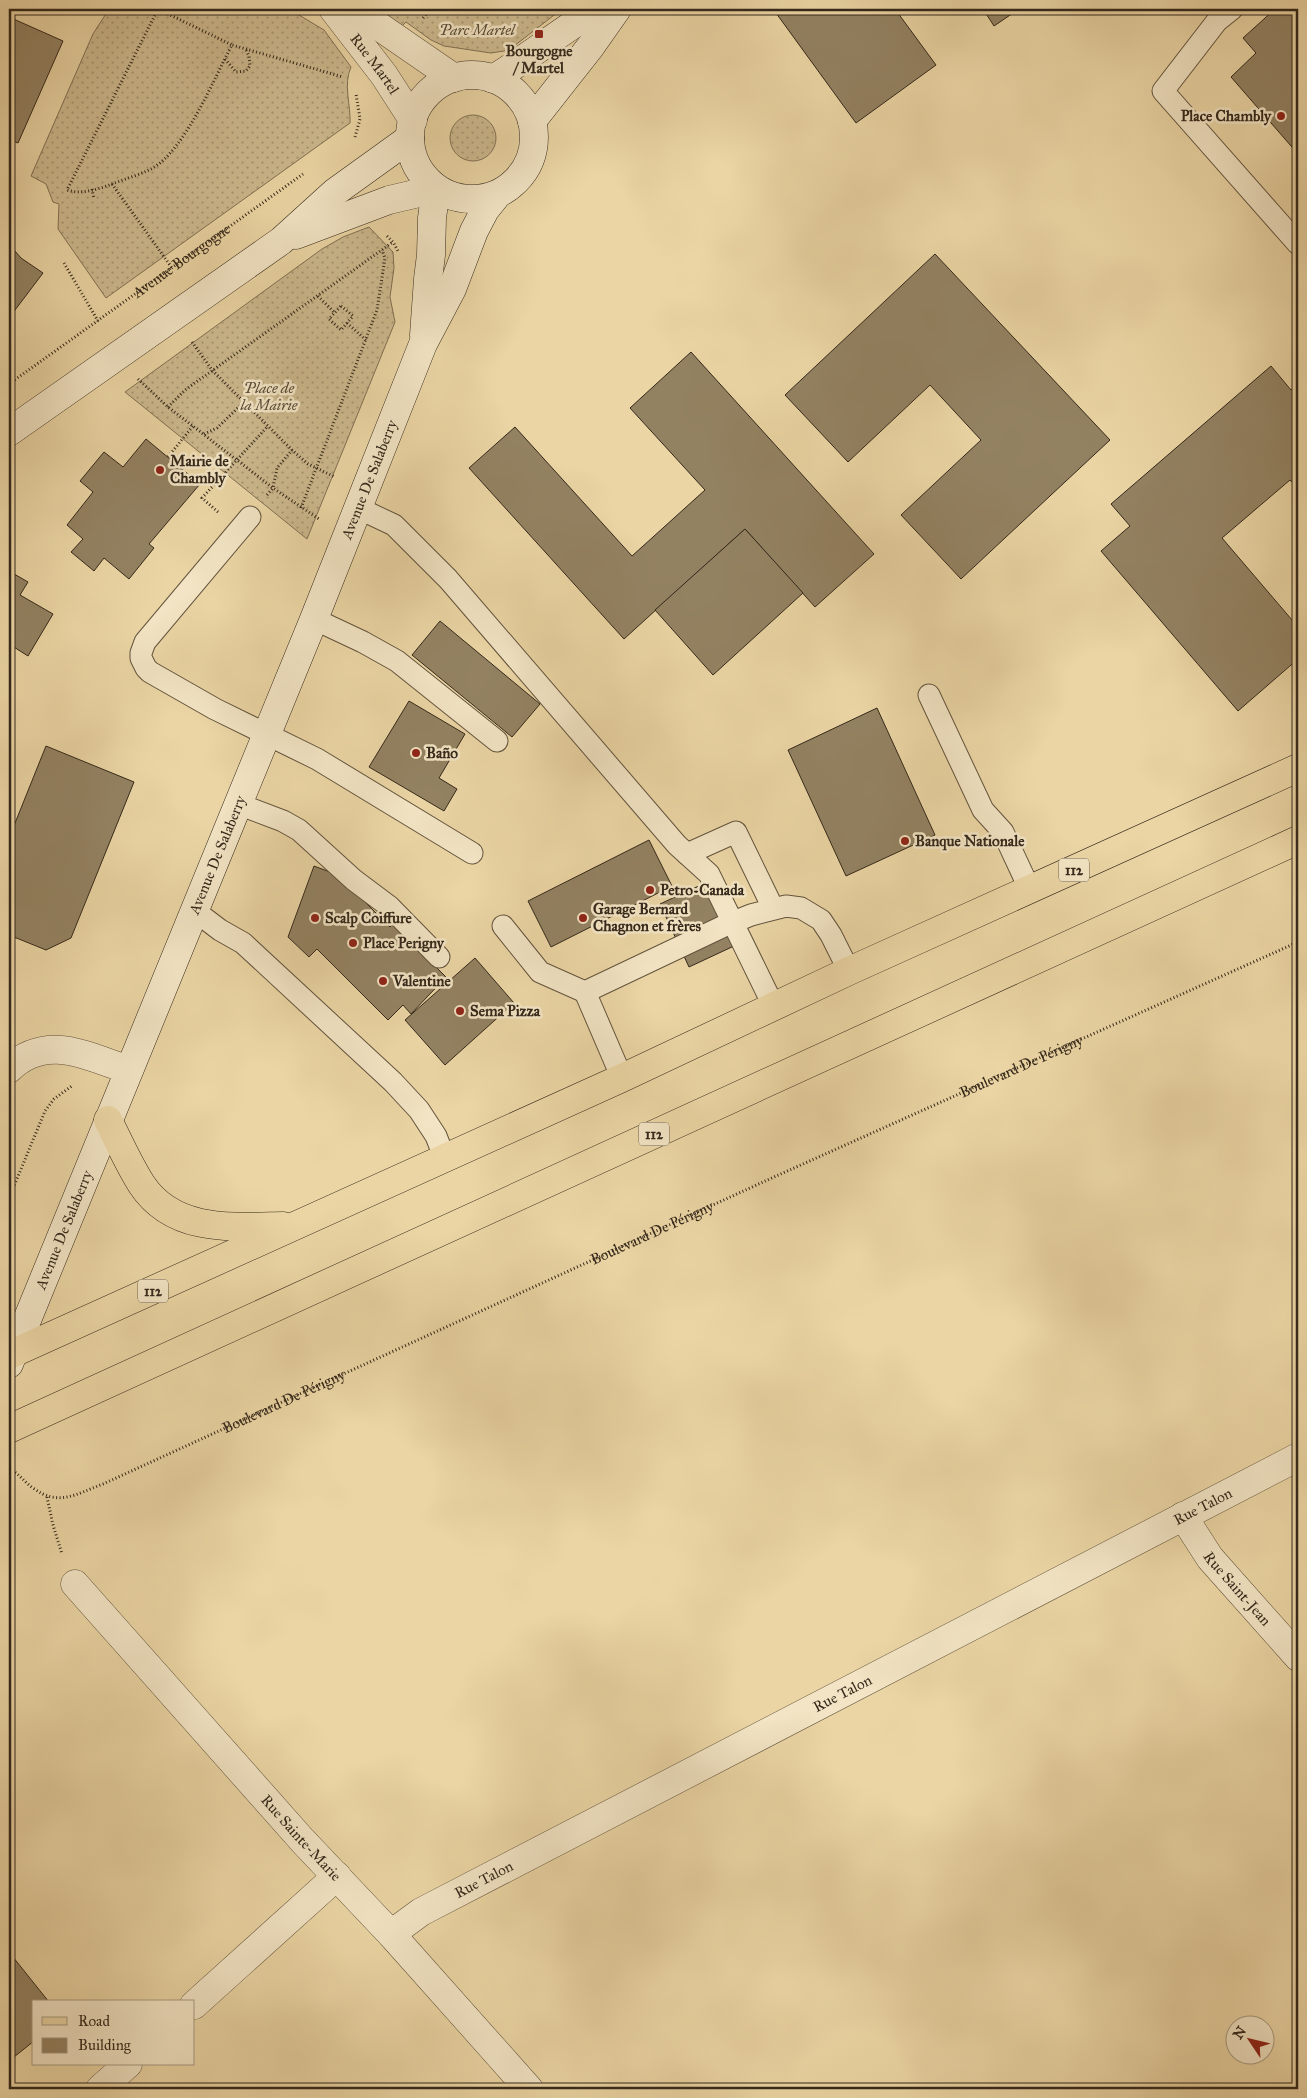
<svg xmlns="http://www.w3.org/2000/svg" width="1307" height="2098" font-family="'IM FELL Great Primer',serif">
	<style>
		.grass { fill: url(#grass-dots); stroke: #807054 }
		.building { fill: #938262; stroke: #34281b }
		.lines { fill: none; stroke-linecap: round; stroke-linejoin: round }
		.lane-casing { stroke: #62533d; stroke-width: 23 }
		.street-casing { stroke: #62533d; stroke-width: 29 }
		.secondary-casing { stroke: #34281b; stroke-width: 29 }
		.primary-casing { stroke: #34281b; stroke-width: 29 }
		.path { stroke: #34281b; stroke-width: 3; stroke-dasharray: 1 2.5; stroke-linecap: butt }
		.lane { stroke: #f2e4c4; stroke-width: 21 }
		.street { stroke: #f2e4c4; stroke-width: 28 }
		.secondary { stroke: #f2e4c4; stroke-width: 28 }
		.primary { stroke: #ebd5a4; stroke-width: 28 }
		.poi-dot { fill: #8f2418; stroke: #f2e4c4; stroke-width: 2 }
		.labels { text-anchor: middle; stroke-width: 5; stroke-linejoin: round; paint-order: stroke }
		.shield { fill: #f2e4c4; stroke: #6d604e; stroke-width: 1 }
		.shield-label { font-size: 14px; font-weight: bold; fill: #34281b }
		.park-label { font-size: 15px; font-style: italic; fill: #5a4c38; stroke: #f2e4c4 }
		.poi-label { font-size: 15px; font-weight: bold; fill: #34281b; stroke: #f2e4c4; text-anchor: start }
		.street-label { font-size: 15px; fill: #34281b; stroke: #f2e4c4 }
	</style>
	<defs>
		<pattern id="grass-dots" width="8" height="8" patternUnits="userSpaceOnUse" patternTransform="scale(1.25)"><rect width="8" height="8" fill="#ccb88d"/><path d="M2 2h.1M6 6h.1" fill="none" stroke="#a69672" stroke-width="1.8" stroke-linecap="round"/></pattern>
	</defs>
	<rect width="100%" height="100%" fill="#ebd5a4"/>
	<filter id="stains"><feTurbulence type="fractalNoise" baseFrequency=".004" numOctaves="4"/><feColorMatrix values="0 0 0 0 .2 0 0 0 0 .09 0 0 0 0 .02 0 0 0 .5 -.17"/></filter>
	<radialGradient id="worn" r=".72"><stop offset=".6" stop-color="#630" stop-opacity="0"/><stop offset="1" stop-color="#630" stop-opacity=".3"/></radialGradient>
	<!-- grass -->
	<g class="grass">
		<path d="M 109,9 L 289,9 L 324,30 L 351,67 C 343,84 351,106 350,123 L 106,298 L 58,229 L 59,204 L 53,202 L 46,184 L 31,176 L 93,34 Z"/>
		<path d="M 379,9 L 562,9 L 514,46 L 504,51 L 491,53 L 444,46 L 431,40 L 406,22 L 402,26 Z"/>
		<circle cx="473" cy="138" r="23"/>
		<path d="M 369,227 L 393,252 L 394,268 L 390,297 L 395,322 L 307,539 L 125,392 L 322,249 L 343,237 Z"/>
	</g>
	<!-- building -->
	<g class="building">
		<path d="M 782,9 L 895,9 L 936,65 L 856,123 L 776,13 Z"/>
		<path d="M 983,9 L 1019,9 L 994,26 Z"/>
		<path d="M 1275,9 L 1298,9 L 1298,154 L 1231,77 L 1256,53 L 1243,38 Z"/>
		<path d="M 9,17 L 63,41 L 18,143 L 13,141 L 9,152 Z"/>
		<path d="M 9,244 L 21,258 L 43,273 L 9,318 Z"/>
		<path d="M 935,254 L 1110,440 L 961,579 L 901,515 L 981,440 L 930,385 L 848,462 L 785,395 Z"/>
		<path d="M 691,352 L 874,554 L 815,607 L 745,529 L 624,639 L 469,468 L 515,427 L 632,556 L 705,490 L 630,408 Z"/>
		<path d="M 1271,366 L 1291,390 L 1298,384 L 1298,489 L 1290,480 L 1222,538 L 1298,627 L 1298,659 L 1238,711 L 1101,551 L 1130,526 L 1111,504 Z"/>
		<path d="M 146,439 L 200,484 L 149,544 L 154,548 L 129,579 L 104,558 L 94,571 L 71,552 L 83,539 L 67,525 L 93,492 L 80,481 L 104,452 L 123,467 Z"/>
		<path d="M 745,529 L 803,593 L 713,675 L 655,610 Z"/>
		<path d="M 9,571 L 28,582 L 20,595 L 53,614 L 28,656 L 9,644 Z"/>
		<path d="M 440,621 L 540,704 L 512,737 L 412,655 Z"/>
		<path d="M 409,701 L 465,734 L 439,778 L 457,789 L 444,811 L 369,767 Z"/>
		<path d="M 877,708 L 935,835 L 846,876 L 788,750 Z"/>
		<path d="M 46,746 L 134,782 L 71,938 L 46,950 L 9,935 L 9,838 Z"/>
		<path d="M 649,840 L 672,886 L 551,947 L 528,901 Z"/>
		<path d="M 314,866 L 338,875 L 390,927 L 393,924 L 446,977 L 411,1014 L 403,1005 L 388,1020 L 317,949 L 309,957 L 288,937 Z"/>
		<path d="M 705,883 L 734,946 L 689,967 L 660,904 Z"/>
		<path d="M 475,958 L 514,1003 L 445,1065 L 405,1020 Z"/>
		<path d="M 9,1952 L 49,2002 L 34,2002 L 34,2041 L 14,2057 L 9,2051 Z"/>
	</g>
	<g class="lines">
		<defs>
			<g id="lane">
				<path d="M 1232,9 L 1217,21 L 1163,91 L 1298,244"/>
				<path d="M 358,508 L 394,525 L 448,579 L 677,845 L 709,874 L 774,1007"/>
				<path d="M 250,517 L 145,642 L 141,653 L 141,658 L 146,668 L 150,672 L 215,709 L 317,759 L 472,853"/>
				<path d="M 314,619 L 363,642 L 397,661 L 497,741"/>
				<path d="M 929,695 L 983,810 L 1003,832 L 1030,890"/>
				<path d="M 238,804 L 283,821 L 299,830 L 354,880 L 390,907 L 439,957"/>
				<path d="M 687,854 L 736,832 L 773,908"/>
				<path d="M 195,911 L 220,930 L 243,943 L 393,1082 L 419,1110 L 436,1136 L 445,1159"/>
				<path d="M 503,926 L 540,972 L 585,992"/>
				<path d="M 622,1078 L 585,992 L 724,926 L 751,915 L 786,906 L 801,908 L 821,920 L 831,935 L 849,971"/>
			</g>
			<g id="street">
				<path id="s3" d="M 333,9 L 384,75 L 413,120"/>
				<path d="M 346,9 L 377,25 L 454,78"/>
				<path d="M 9,1069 C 46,1033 86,1056 129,1070"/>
				<path id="s4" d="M 1183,1516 L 1210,1558 L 1298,1657"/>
				<path id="s5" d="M 75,1584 L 302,1840 L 391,1934 L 529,2089"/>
				<path id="s6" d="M 391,1934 L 421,1912 L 1298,1457"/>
				<path d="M 194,2005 L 337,1876"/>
				<path d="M 100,2089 L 128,2064"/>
			</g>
			<g id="secondary">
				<circle cx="472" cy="137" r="62"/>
				<path d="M 493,79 C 529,57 561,31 597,9"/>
				<path d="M 532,121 L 591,46 L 617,9"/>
				<path d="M 296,235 L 389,200 L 436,189"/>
				<path d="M 424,335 L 428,279 L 431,255 L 432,218 L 436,189"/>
				<path d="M 9,432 L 281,241 L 335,192 L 410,138"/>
				<path id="s7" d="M 9,1364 L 314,619 L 423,344 L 452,289 L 474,231 L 485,210 L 497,195"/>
			</g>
			<g id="primary">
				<path d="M 108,1120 C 119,1142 129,1165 142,1185 C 174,1233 233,1227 283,1226"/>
				<path d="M 9,1355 L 622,1078 L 849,971 L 1298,768"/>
				<path d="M 9,1429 L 1298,840"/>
			</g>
		</defs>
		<!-- lane casing -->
		<use href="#lane" class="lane-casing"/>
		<!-- street casing -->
		<use href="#street" class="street-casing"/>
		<!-- secondary casing -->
		<use href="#secondary" class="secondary-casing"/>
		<!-- primary casing -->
		<use href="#primary" class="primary-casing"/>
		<!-- path -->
		<g class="path">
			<path d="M 158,9 L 67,190 C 81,195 99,189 112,184 C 125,179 139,175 151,169 C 185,151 214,78 232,45 L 343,77"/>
			<path d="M 158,9 L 232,45"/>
			<path d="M 423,18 L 430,9"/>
			<path d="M 225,59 L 236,72 L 246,71 L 250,66 L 249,56 L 245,48"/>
			<path d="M 355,137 L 360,119 L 356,94"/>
			<path d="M 112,184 L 172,268"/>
			<path d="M 92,189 L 94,199"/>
			<path d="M 387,236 L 393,242 L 398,251"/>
			<path d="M 64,263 L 98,321"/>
			<path d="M 318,296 L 335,313"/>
			<path d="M 341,306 L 353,316 L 341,330 L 329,319 Z"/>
			<path d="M 347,323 L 366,340"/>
			<path d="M 192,342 L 212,370 L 292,450 L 308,464 L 335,477"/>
			<path d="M 138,379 L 168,407 L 237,460 L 273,488 L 319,519"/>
			<path id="s1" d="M 9,384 L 303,174"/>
			<path d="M 168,407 L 185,390 L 393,242"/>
			<path d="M 204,434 L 217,428 L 244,402"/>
			<path d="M 168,457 L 193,426"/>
			<path d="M 267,495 L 273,488 L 277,468 L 292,450"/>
			<path d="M 301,508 L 377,310 L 385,258 L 382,250"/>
			<path d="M 218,512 L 202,498 L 268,426"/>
			<path d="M 9,1198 L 45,1111 L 54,1099 L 73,1085"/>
			<path id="s2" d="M 9,1469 C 19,1473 24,1482 33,1488 C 59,1507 76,1494 103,1484 L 774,1177 L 1298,942"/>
			<path d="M 47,1497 L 53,1525 L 62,1554"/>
		</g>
		<!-- lane -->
		<use href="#lane" class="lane"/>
		<!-- street -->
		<use href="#street" class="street"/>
		<!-- secondary -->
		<use href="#secondary" class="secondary"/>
		<!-- primary -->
		<use href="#primary" class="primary"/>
	</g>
	<!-- markers -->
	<g class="poi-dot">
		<rect x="534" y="29" width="10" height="10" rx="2.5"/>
		<circle cx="1281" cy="116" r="5"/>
		<circle cx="160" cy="470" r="5"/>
		<circle cx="416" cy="753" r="5"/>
		<circle cx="905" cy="841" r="5"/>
		<circle cx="650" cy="890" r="5"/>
		<circle cx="315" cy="918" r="5"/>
		<circle cx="583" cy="918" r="5"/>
		<circle cx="353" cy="943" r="5"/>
		<circle cx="383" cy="981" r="5"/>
		<circle cx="460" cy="1011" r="5"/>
	</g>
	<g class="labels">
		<!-- shield labels -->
		<g class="shield">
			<rect x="1059" y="858.5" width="30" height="23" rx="4"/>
			<rect x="639" y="1122.5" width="30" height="23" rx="4"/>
			<rect x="138" y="1279.5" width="30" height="23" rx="4"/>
		</g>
		<g class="shield-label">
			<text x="1074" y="875">112</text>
			<text x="654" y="1139">112</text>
			<text x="153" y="1296">112</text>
		</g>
		<!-- park labels -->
		<g class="park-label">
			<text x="477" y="35">Parc Martel</text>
			<text x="269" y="393">Place de<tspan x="269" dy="17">la Mairie</tspan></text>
		</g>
		<!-- poi labels -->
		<g class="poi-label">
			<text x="539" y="56" text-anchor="middle">Bourgogne<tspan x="539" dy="17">/ Martel</tspan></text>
			<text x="1271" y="121" text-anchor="end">Place Chambly</text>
			<text x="170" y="466">Mairie de<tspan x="170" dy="17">Chambly</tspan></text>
			<text x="426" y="758">Baño</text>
			<text x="915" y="846">Banque Nationale</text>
			<text x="660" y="895">Petro-Canada</text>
			<text x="593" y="914">Garage Bernard<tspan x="593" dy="17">Chagnon et frères</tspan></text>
			<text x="325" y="923">Scalp Coiffure</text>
			<text x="363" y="948">Place Perigny</text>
			<text x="393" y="986">Valentine</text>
			<text x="470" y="1016">Sema Pizza</text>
		</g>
		<!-- street labels -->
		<g class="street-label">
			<text dy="5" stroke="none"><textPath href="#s3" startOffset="69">Rue Martel</textPath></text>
			<text dy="5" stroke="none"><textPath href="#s1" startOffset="212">Avenue Bourgogne</textPath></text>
			<text dy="5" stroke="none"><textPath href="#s7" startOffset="955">Avenue De Salaberry</textPath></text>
			<text dy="5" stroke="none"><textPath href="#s7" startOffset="550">Avenue De Salaberry</textPath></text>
			<text dy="5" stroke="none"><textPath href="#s2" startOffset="1114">Boulevard De Périgny</textPath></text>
			<text dy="5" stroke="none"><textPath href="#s7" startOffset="145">Avenue De Salaberry</textPath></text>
			<text dy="5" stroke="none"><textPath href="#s2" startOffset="709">Boulevard De Périgny</textPath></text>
			<text dy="5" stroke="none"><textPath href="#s2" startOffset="304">Boulevard De Périgny</textPath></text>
			<text dy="5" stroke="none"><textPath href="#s6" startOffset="918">Rue Talon</textPath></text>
			<text dy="5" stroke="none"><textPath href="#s4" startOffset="91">Rue Saint-Jean</textPath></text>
			<text dy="5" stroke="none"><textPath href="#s6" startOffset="512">Rue Talon</textPath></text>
			<text dy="5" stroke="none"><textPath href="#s5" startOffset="340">Rue Sainte-Marie</textPath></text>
			<text dy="5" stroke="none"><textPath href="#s6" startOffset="108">Rue Talon</textPath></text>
		</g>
	</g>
	<!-- margin -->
	<rect width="1307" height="2098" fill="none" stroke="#ebd5a4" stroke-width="30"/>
	<rect x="10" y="10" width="1287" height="2078" fill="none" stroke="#34281b" stroke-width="2.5"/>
	<rect x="15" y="15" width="1277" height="2068" fill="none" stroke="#34281b"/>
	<!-- legend -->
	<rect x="32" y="2000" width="162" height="65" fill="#f2e4c4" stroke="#a69980"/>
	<rect x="42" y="2017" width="25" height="8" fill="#ebd5a4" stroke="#a69980"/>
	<text x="78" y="2026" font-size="15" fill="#34281b">Road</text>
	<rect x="42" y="2038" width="25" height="15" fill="#938262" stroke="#a69980"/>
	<text x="78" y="2050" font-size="15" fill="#34281b">Building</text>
	<!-- north arrow -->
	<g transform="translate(1250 2040) rotate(305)"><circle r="24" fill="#f2e4c4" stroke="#a69980"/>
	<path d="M0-4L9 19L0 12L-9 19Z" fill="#8f2418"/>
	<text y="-8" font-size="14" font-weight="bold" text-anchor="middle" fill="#34281b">N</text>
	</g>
	<rect width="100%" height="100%" filter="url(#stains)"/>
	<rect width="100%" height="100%" fill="url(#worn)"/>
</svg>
